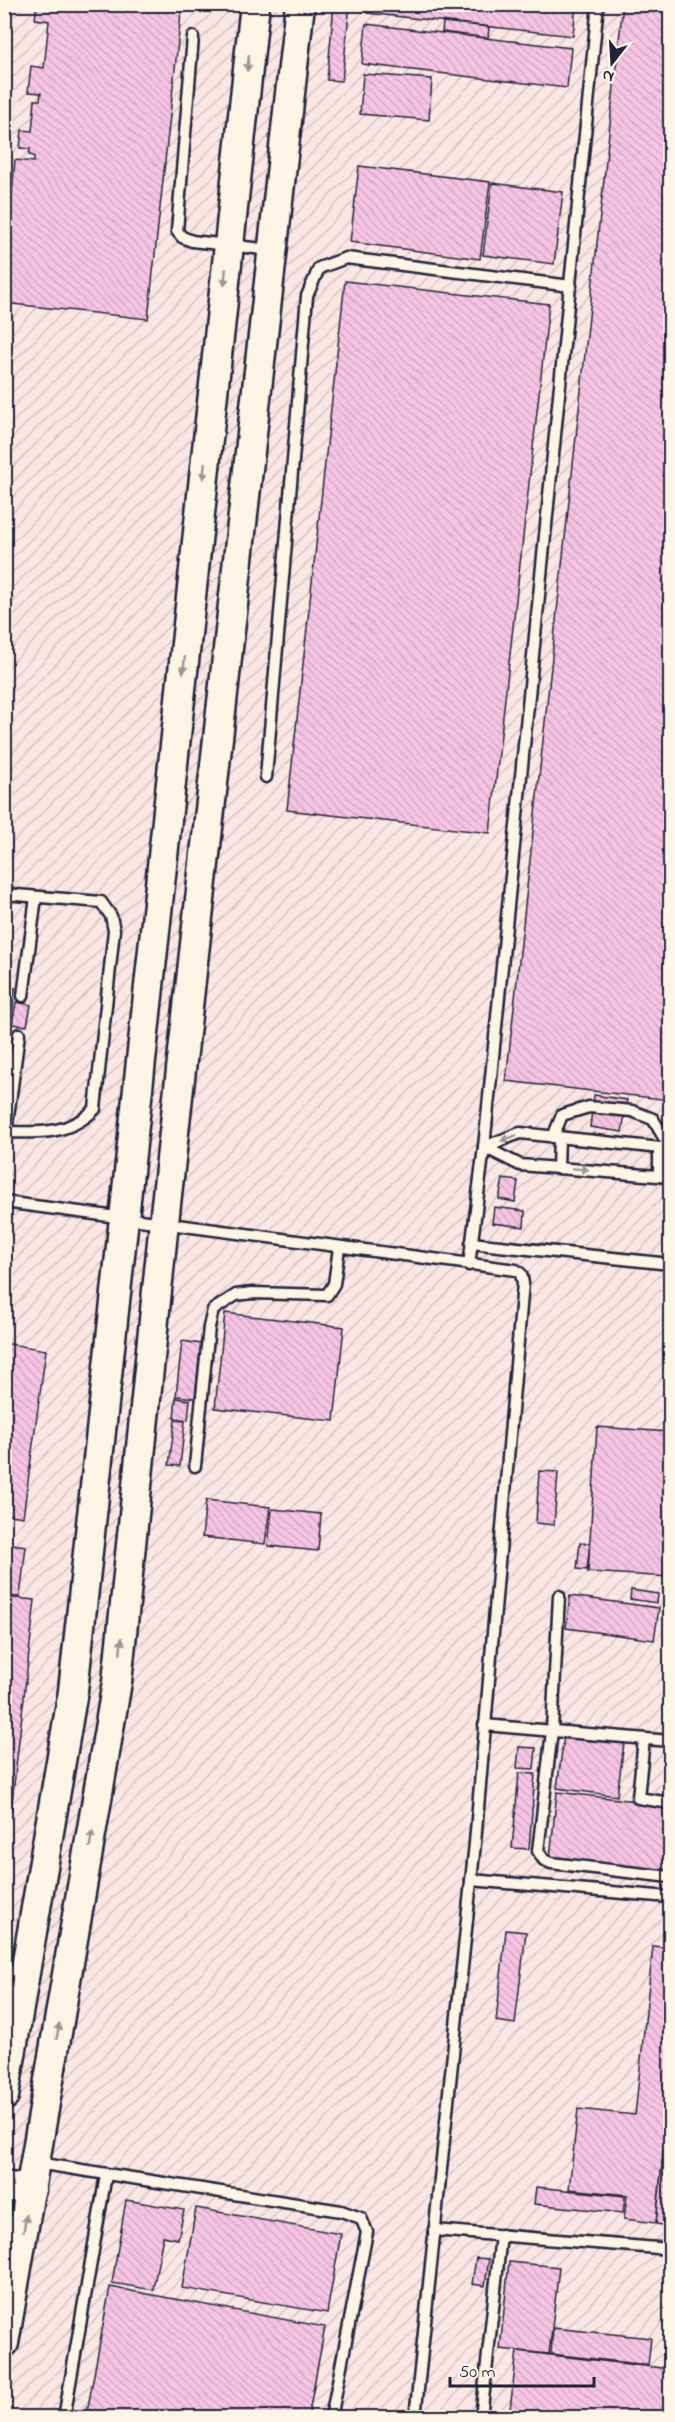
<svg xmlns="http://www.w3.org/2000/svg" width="675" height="2422" font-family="'Indie Flower',sans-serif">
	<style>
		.industrial { fill: url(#industrial-furrows) }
		.building { fill: url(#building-back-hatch); stroke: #22223b; stroke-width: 1.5 }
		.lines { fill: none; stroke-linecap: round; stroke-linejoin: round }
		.service-casing { stroke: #22223b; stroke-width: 15 }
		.tertiary-casing { stroke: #22223b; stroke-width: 33 }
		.service { stroke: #fcf5e5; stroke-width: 10 }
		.tertiary { stroke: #fcf5e5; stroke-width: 28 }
		.oneway { fill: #9a9698 }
	</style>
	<defs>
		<pattern id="industrial-furrows" width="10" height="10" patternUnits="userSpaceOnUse" patternTransform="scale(1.5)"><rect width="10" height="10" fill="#fae6e4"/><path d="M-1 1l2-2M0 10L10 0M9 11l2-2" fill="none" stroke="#d6c5c4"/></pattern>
		<pattern id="building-back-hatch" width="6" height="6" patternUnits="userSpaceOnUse" patternTransform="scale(1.5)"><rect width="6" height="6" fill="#f6c4e3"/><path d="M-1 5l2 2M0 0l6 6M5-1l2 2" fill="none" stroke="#d3a8c4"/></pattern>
	</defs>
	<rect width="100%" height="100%" fill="#fcf5e5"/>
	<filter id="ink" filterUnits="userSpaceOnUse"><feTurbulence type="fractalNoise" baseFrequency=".0167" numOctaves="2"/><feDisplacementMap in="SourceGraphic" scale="12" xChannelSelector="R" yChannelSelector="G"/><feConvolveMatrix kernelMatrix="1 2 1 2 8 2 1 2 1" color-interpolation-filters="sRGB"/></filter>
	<g filter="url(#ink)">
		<!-- industrial -->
		<rect class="industrial" x="5" y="5" width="665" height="2412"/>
		<!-- building -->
		<g class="building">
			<path d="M 37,4 L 182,4 L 148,319 L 4,303 L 4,260 L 9,220 L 4,220 L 4,192 L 12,193 L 15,160 L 34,162 L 34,156 L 29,155 L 30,149 L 20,148 L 22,130 L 32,131 L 35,100 L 40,100 L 41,93 L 28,92 L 31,66 L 44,68 L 49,21 L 35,19 Z"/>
			<path d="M 334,4 L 350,4 L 342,81 L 327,80 Z"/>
			<path d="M 368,4 L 576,4 L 573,36 L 367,13 Z"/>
			<path d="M 623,4 L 670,4 L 670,1100 L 506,1081 Z"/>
			<path d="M 443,22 L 489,27 L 488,38 L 442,32 Z"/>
			<path d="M 366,24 L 571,48 L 567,88 L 362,64 Z"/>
			<path d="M 363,74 L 432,79 L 429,120 L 360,114 Z"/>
			<path d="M 359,166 L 490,182 L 480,259 L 350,242 Z"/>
			<path d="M 492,183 L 563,192 L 554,264 L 483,255 Z"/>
			<path d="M 345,281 L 549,304 L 490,833 L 287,810 Z"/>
			<path d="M 4,987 L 15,988 L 9,1039 L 4,1039 Z"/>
			<path d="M 16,1002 L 31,1005 L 27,1026 L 12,1024 Z"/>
			<path d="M 594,1095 L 627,1100 L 622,1132 L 590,1127 Z"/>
			<path d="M 503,1179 L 518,1181 L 515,1202 L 499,1199 Z"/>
			<path d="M 494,1207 L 525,1211 L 524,1227 L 492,1223 Z"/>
			<path d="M 225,1313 L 344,1327 L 334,1421 L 215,1408 Z"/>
			<path d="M 182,1341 L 201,1344 L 195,1398 L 176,1396 Z"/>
			<path d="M 4,1343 L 46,1350 L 23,1517 L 4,1514 Z"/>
			<path d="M 176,1398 L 190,1400 L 188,1420 L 174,1418 Z"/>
			<path d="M 175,1420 L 185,1421 L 180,1466 L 169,1465 Z"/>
			<path d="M 597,1427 L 670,1432 L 670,1577 L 588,1572 Z"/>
			<path d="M 539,1471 L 558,1472 L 554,1525 L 536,1523 Z"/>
			<path d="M 206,1500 L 270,1507 L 265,1544 L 202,1537 Z"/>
			<path d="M 272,1509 L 321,1514 L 318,1551 L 268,1546 Z"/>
			<path d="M 4,1543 L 26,1546 L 20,1597 L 4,1596 Z"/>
			<path d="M 580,1543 L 590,1543 L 587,1570 L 577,1569 Z"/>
			<path d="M 631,1590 L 658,1594 L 657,1603 L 630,1599 Z"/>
			<path d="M 570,1596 L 659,1608 L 654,1640 L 566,1628 Z"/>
			<path d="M 4,1597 L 35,1600 L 11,1811 L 4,1810 Z"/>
			<path d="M 564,1736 L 624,1743 L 617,1796 L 557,1788 Z"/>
			<path d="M 519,1747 L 536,1748 L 534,1769 L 517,1768 Z"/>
			<path d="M 519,1773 L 535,1774 L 529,1849 L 512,1848 Z"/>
			<path d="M 557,1792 L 670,1805 L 670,1872 L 550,1858 Z"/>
			<path d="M 506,1930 L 526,1932 L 515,2024 L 496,2021 Z"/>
			<path d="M 653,1946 L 670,1948 L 670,2084 L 656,2223 L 624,2219 L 627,2195 L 569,2189 L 578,2109 L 635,2115 Z"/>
			<path d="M 670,2088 L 670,2226 L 656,2224 Z"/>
			<path d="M 536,2187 L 625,2196 L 623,2213 L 534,2204 Z"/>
			<path d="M 126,2200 L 184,2210 L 178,2239 L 163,2236 L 153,2290 L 112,2283 Z"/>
			<path d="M 196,2208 L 341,2234 L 327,2313 L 182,2288 Z"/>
			<path d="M 476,2258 L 489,2259 L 485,2286 L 472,2284 Z"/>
			<path d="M 509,2262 L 559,2267 L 549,2354 L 500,2349 Z"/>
			<path d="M 110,2287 L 325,2327 L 308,2418 L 86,2418 Z"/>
			<path d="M 553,2328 L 651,2338 L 648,2365 L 551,2354 Z"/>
			<path d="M 517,2351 L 670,2369 L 670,2418 L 509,2418 Z"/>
		</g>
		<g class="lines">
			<defs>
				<g id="service">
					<path d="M 193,37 L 177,231 L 182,237 L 192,241 L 272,250"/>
					<path d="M 266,777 L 307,296 L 319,268 L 346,258 L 571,286"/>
					<path d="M 4,894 L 101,902 L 111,916 L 114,930 L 95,1109 C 69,1135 39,1133 4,1132"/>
					<path d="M 23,996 L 36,897"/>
					<path d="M 6,1132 L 19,1034"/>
					<path d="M 553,1137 L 562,1115 L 589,1107 L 632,1111 L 653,1119 L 670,1148"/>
					<path d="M 484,1147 L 520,1165 L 670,1177"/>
					<path d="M 484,1147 L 520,1133 L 670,1149"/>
					<path d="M 558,1168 L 559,1138"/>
					<path d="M 659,1176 L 659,1148"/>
					<path d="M 4,1202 L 516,1270 L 521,1274 L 523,1283 L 475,1843 L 415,2418"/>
					<path d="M 471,1243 L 670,1264"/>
					<path d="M 469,1265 L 484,1147 L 598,4"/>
					<path d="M 195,1466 L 209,1327 L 213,1310 L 236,1295 L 252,1293 L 327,1295 L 334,1284 L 339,1248"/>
					<path d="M 559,1596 L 552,1731 L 538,1851 L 544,1860 L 551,1863 L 670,1877"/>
					<path d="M 484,1725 L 670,1741"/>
					<path d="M 644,1739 L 638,1798 L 670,1803"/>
					<path d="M 471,1880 L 669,1897 L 670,1900"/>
					<path d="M 670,1941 L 670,1934"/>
					<path d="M 4,1970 L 25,1975"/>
					<path d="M 37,2163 L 341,2211 L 361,2218 L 367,2232 L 331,2418"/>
					<path d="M 434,2230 L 670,2249"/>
					<path d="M 64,2418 L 106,2175"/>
					<path d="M 481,2418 L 501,2235"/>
				</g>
				<g id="tertiary">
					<path d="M 4,2096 L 73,1691 L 255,4"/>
					<path d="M 4,2186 L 31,2190"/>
					<path d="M 4,2343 L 117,1682 L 164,1222 L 300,4"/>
				</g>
			</defs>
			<!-- service casing -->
			<use href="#service" class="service-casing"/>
			<!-- tertiary casing -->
			<use href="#tertiary" class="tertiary-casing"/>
			<!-- service -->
			<use href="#service" class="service"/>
			<!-- tertiary -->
			<use href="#tertiary" class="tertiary"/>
		</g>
		<!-- one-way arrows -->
		<defs><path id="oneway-solid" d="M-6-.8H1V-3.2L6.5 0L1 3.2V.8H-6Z" transform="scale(1.5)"/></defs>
		<g class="oneway">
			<use href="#oneway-solid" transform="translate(248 63) rotate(96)"/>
			<use href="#oneway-solid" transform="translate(225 277) rotate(96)"/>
			<use href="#oneway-solid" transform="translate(204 471) rotate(96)"/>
			<use href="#oneway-solid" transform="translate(184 665) rotate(96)"/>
			<use href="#oneway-solid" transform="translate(509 1138) rotate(159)"/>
			<use href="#oneway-solid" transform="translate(580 1169) rotate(5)"/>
			<use href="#oneway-solid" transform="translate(121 1646) rotate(-84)"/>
			<use href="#oneway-solid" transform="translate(91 1839) rotate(-80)"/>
			<use href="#oneway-solid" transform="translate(58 2031) rotate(-80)"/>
			<use href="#oneway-solid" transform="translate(25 2223) rotate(-80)"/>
		</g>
	</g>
	<!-- margin -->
	<rect width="675" height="2422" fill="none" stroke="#fcf5e5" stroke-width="24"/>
	<rect x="12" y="12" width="651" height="2398" fill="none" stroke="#22223b" stroke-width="2" filter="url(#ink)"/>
	<!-- north arrow -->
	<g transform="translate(612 63) rotate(197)" stroke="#fcf5e5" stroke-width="4.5" paint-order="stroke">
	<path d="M0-4.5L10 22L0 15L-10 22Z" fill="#22223b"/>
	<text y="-9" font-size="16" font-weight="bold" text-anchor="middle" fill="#22223b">N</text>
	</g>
	<!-- scale -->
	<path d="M450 2377v9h144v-9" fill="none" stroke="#22223b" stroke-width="3"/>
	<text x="459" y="2377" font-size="18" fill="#22223b" stroke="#fcf5e5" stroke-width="4.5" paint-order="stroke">50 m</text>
</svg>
